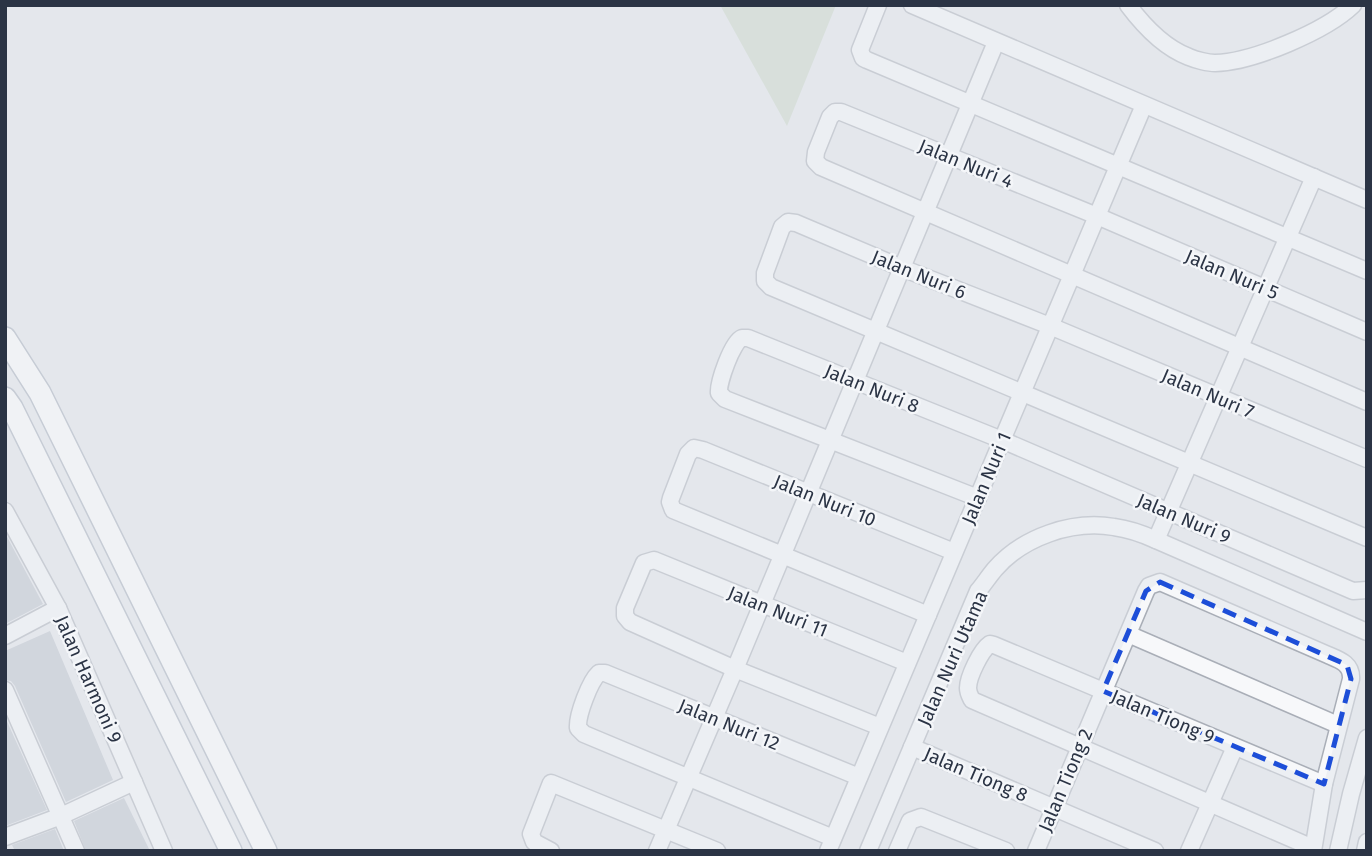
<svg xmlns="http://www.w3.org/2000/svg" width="1372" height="856" font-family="'Fira Sans',sans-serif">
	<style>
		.green { fill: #c9d6c5 }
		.building { fill: #bbc0ca }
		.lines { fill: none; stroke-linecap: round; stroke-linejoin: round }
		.minor-casing { stroke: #a9aeb7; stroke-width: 19 }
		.major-casing { stroke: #a3abb8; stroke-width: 24 }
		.minor { stroke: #f7f8fa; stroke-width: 16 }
		.major { stroke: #fff; stroke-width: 21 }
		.marked { fill: none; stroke: #1d4ed8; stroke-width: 5; stroke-dasharray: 14 9; stroke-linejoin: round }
		.labels { text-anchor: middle; stroke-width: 5; stroke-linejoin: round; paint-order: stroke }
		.street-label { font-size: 19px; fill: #2b3445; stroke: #f4f6f9 }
	</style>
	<rect width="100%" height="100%" fill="#e4e7ec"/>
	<!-- green -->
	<path class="green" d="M 720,5 L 836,5 L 787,126 Z"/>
	<!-- building -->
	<g class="building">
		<path d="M 5,533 L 43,604 L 5,624 Z"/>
		<path d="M 50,631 L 113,780 L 66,802 L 15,686 L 11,681 L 5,680 L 5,651 Z"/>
		<path d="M 5,717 L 47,810 L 5,826 Z"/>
		<path d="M 124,798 L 150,851 L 86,851 L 74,821 Z"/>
		<path d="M 55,829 L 64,851 L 15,851 L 12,845 Z"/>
	</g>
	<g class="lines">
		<defs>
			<g id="minor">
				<path d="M 878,5 L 860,50 L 863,58 L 867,60 L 1367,271"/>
				<path d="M 912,5 L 1367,200"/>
				<path d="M 1128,5 C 1143,25 1165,48 1189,57 C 1196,60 1208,63 1215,63 C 1253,62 1326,31 1353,5"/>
				<path d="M 1367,332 L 1097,216 L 841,112 L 835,112 L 830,117 L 816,152 L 815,161 L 821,167 L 1367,402"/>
				<path d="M 1367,459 L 1050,326 L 902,268 L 796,223 L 788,222 L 782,227 L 765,273 L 765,281 L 771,287 L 1367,538"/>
				<path d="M 978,498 L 725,399 L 719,393 C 718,383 732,342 742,338 C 744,338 746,338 748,338 L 1002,440 L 1353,591 L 1367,590"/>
				<path d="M 5,511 L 58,608 L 164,851"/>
				<path d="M 1156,540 L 1314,177"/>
				<path d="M 928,615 L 673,510 L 670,502 L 671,498 L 688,454 L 694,448 L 703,450 L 954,552"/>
				<path d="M 1128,634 L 1338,725"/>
				<path d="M 5,636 L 58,608"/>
				<path d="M 5,690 L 76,851"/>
				<path d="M 880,727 L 735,669 L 630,622 L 625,616 L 625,608 L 644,563 L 654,560 L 907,663"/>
				<path d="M 912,747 L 1155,851"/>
				<path d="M 5,837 L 61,816 L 134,782"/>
				<path d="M 833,838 L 584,734 L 578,728 C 577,715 590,681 599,673 L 605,673 L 859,777"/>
				<path d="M 1313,848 L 972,700 C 970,696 968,693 968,688 C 968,677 981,650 990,644 L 994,645 L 1324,784"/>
				<path d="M 551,851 L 534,842 L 531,834 L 551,783 L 717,851"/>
				<path d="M 657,851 L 735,669 L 996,42"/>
				<path d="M 828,851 L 1144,105"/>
				<path d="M 868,851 L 978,591 C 984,584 989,576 995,569 C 1023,537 1072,520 1114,527 C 1129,529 1143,534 1156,540 L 1367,632"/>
				<path d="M 897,851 L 910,821 L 921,817 L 1006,851"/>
				<path d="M 1036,851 L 1146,591 L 1149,586 L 1160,582 L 1328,655 C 1340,660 1352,664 1351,679 L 1324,784 L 1313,851"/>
				<path d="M 1189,851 L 1235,747"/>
				<path d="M 1338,851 L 1351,794 L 1367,738"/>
				<path d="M 1365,851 L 1367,842"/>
			</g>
			<g id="major">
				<path d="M 5,338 L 40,393 L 266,851"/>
				<path d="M 5,398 L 12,408 L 231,851"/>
			</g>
		</defs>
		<!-- minor casing -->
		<use href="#minor" class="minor-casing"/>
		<!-- major casing -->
		<use href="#major" class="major-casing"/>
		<!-- minor -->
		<use href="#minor" class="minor"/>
		<!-- major -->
		<use href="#major" class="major"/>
	</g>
	<!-- marked area -->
	<path d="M0 0H1372V856H0ZM 1160,582 L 1347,665 L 1351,679 L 1324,784 L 1103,691 L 1146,591 Z" fill="#e4e7ec" fill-opacity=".55" fill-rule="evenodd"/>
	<path class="marked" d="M 1160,582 L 1347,665 L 1351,679 L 1324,784 L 1103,691 L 1146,591 Z"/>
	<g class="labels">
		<!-- street labels -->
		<g class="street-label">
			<text transform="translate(966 163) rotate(22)" y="7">Jalan Nuri 4</text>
			<text transform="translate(919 274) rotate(22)" y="7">Jalan Nuri 6</text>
			<text transform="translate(1232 274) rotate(23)" y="7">Jalan Nuri 5</text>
			<text transform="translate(872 388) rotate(22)" y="7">Jalan Nuri 8</text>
			<text transform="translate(1208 393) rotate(23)" y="7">Jalan Nuri 7</text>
			<text transform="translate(986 478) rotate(-67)" y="7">Jalan Nuri 1</text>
			<text transform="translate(825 500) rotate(22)" y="7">Jalan Nuri 10</text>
			<text transform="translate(1184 518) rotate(23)" y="7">Jalan Nuri 9</text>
			<text transform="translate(778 611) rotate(22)" y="7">Jalan Nuri 11</text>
			<text transform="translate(952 658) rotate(-66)" y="7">Jalan Nuri Utama</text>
			<text transform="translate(89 679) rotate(66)" y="7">Jalan Harmoni 9</text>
			<text transform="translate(1163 716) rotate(23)" y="7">Jalan Tiong 9</text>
			<text transform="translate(729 724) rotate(22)" y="7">Jalan Nuri 12</text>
			<text transform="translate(976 774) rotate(23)" y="7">Jalan Tiong 8</text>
			<text transform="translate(1065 780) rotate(-67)" y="7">Jalan Tiong 2</text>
		</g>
	</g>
	<!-- border -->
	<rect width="1372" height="856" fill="none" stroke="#2b3445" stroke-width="14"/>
</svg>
